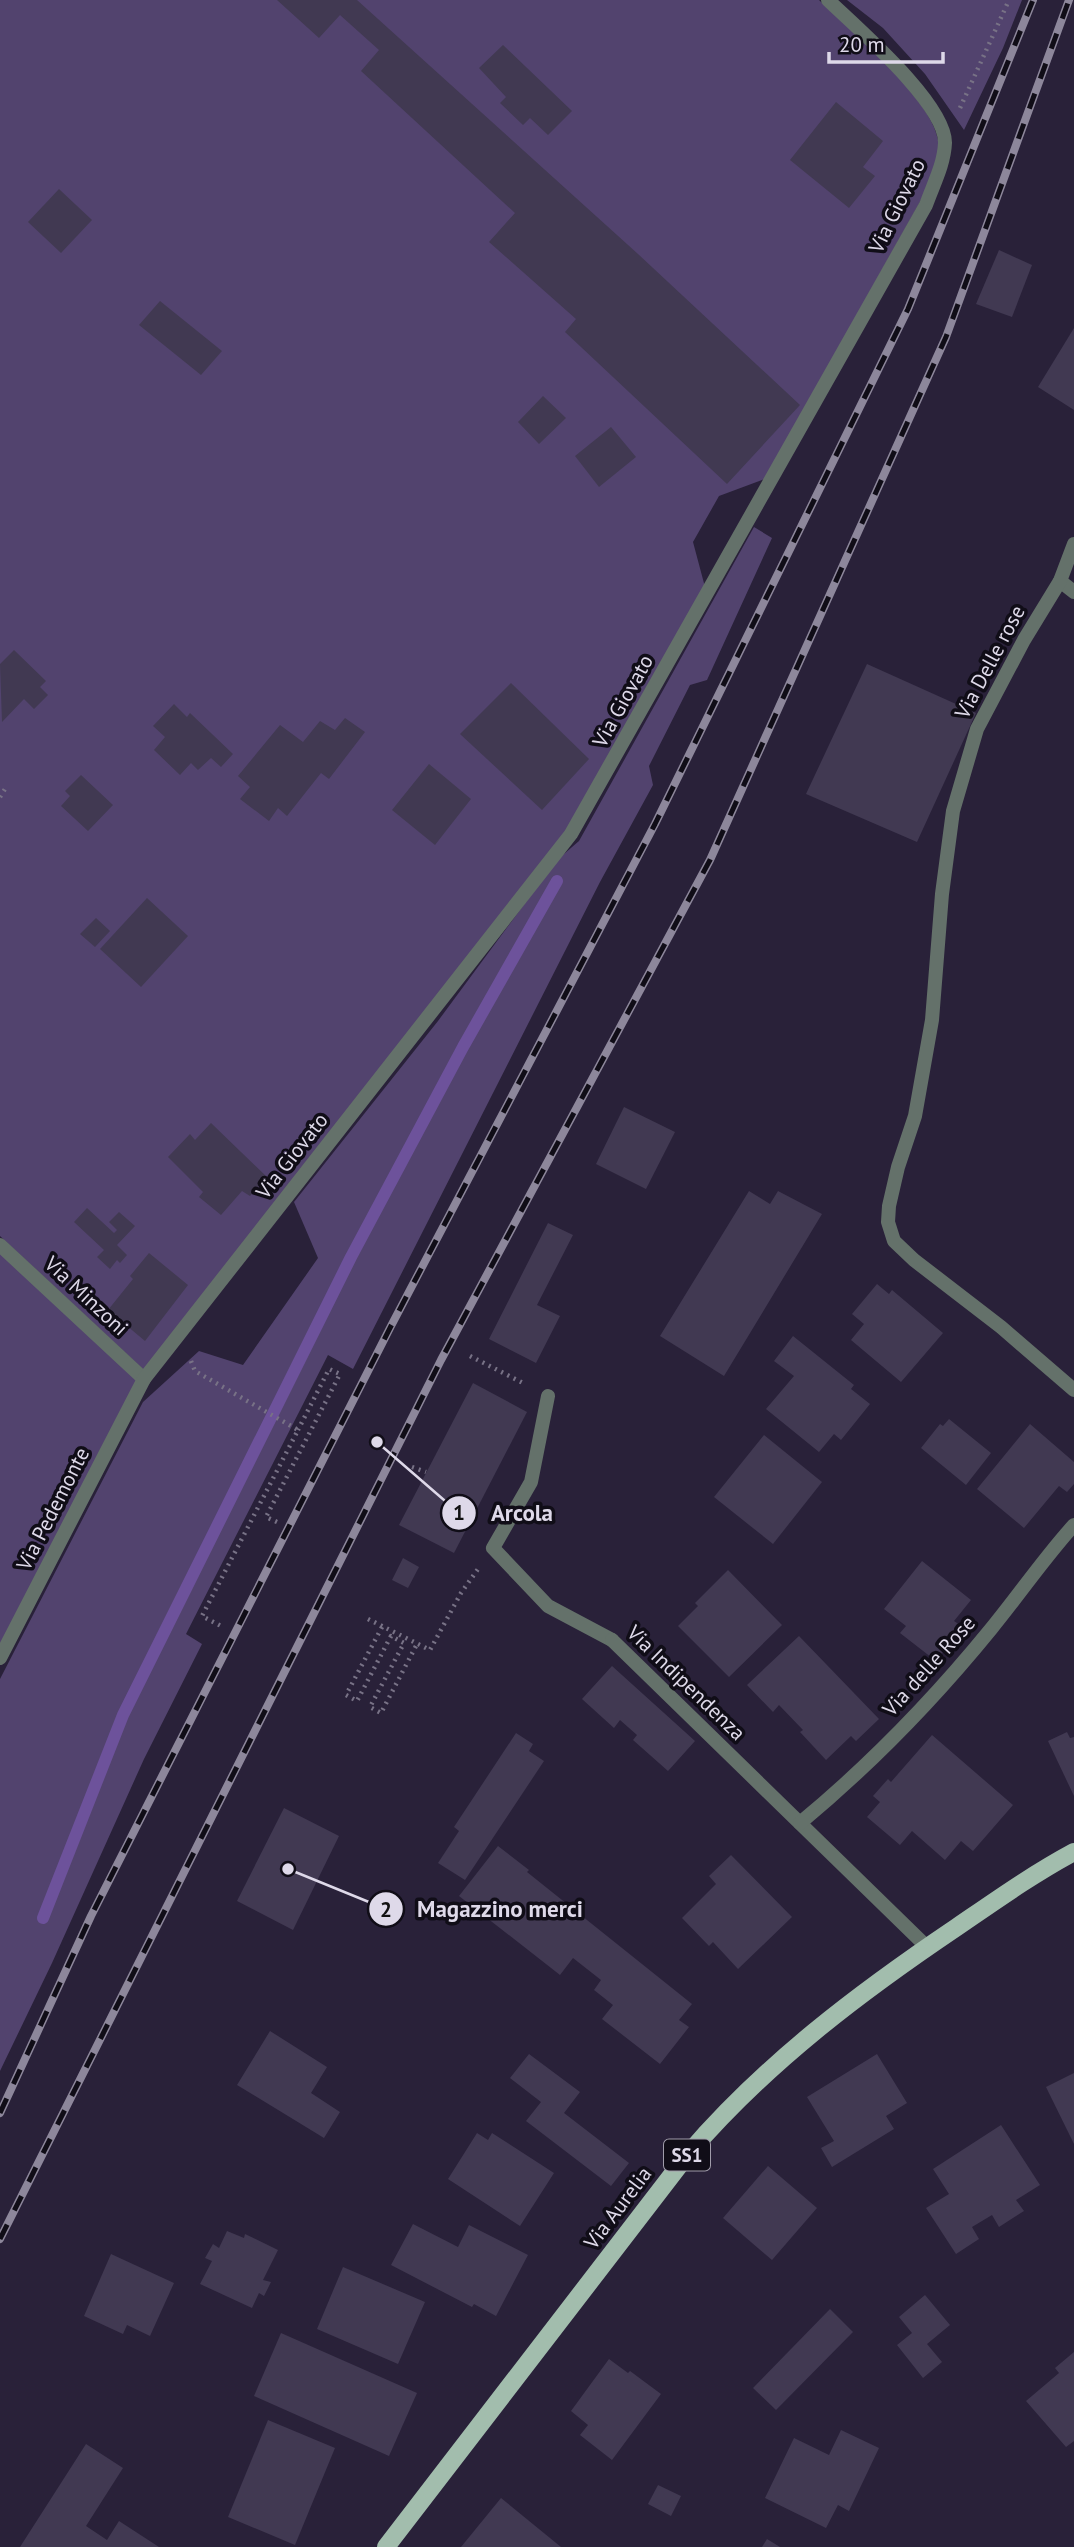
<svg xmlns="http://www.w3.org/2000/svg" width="1074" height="2547" font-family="'PT Sans',sans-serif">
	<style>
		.green { fill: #52436e }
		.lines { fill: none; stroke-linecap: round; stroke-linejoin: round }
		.stream { stroke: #6d529b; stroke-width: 12 }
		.building { fill: #413952 }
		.path { stroke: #787286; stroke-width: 4.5; stroke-dasharray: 2 5; stroke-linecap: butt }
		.lane { stroke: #64716a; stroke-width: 14 }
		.street { stroke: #64716a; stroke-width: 14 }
		.primary { stroke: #a2bdad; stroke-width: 18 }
		.rail-casing { stroke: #8d879b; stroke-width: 8 }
		.rail { stroke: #100d17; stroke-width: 5; stroke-dasharray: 16; stroke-linecap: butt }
		.labels { text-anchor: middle; stroke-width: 7; stroke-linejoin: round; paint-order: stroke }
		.shield { fill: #100d17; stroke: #a09caa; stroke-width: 2 }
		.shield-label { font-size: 19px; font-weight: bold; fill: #ded9e9 }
		.street-label { font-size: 21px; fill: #ded9e9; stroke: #100d17 }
		.leader { fill: none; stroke: #ded9e9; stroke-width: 2.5 }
		.callout-dot { fill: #ded9e9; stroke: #100d17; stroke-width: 2.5 }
		.mark-label { font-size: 21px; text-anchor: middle; font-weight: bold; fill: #111 }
		.callout-label { font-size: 23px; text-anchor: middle; font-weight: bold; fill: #ded9e9; stroke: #100d17; stroke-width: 7; stroke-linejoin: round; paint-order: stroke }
	</style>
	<rect width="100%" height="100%" fill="#292139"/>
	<!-- green -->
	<g class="green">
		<path d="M 0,0 L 819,0 C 850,30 932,99 938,140 C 942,160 928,184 920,202 L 765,479 L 719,496 L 693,542 L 705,587 L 566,831 L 144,1370 L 0,1236 Z"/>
		<path d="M 847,0 L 1022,0 L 1003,48 L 964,130 L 925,74 L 883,28 Z"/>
		<path d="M 754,527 L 772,538 L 707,680 L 690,685 L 649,766 L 653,785 L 600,882 L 353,1369 L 328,1355 L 186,1634 L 202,1644 L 144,1759 L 52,1963 L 0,2071 L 0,1679 L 143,1402 L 199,1351 L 243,1365 L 318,1258 L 294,1202 L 438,1021 L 557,860 L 579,841 Z"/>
		<path d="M 0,1253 L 137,1380 L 0,1646 Z"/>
	</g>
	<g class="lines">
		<!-- stream -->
		<path class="stream" d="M 43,1918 L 123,1715 L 351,1257 L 463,1047 L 557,881"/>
	</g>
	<!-- building -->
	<g class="building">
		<path d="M 277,0 L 357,0 L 638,254 L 800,405 L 727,484 L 565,332 L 576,319 L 489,242 L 515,213 L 361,71 L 379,50 L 340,15 L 319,38 Z"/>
		<path d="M 503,45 L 572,111 L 548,135 L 530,118 L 523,125 L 500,103 L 506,97 L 479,68 Z"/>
		<path d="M 836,102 L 883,141 L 863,167 L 875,176 L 849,208 L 790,160 Z"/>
		<path d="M 59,189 L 92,220 L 61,253 L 28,222 Z"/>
		<path d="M 999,250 L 1032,265 L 1012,317 L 976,304 Z"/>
		<path d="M 160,301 L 222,351 L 201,375 L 139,325 Z"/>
		<path d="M 1074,328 L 1074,410 L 1038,387 Z"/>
		<path d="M 543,396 L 566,418 L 539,444 L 518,422 Z"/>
		<path d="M 611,427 L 636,457 L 599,487 L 575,456 Z"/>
		<path d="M 14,650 L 46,681 L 40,687 L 48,695 L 34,709 L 24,699 L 2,722 L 0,664 Z"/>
		<path d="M 867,664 L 976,713 L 917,842 L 806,794 Z"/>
		<path d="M 511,683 L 589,759 L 542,810 L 460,734 Z"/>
		<path d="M 174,704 L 187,717 L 190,713 L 233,754 L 221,767 L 211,758 L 198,770 L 191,763 L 180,775 L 154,750 L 165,737 L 153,726 Z"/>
		<path d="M 345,718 L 365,732 L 329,779 L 321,773 L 287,816 L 278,808 L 269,821 L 240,799 L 250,787 L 238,776 L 280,725 L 303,742 L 320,721 L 335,730 Z"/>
		<path d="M 429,764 L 471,799 L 435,845 L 392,810 Z"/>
		<path d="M 81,775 L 113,805 L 88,831 L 61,806 L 70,796 L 65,791 Z"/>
		<path d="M 147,898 L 188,936 L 141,987 L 100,949 Z"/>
		<path d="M 96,918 L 110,931 L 95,947 L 80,934 Z"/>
		<path d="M 624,1107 L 675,1132 L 646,1189 L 596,1164 Z"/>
		<path d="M 211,1123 L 267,1177 L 250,1196 L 242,1191 L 221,1215 L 199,1197 L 203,1192 L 168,1157 L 190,1134 L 195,1140 Z"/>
		<path d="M 749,1191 L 770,1204 L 778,1191 L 822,1214 L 724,1376 L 660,1336 Z"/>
		<path d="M 87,1208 L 114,1233 L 117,1230 L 109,1222 L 119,1212 L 135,1226 L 117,1245 L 127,1255 L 120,1263 L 117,1260 L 110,1269 L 97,1257 L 104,1250 L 74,1222 Z"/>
		<path d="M 548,1223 L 573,1235 L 537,1305 L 560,1316 L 536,1363 L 489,1339 Z"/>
		<path d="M 149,1253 L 188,1285 L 145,1341 L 108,1310 L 133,1279 L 130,1276 Z"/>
		<path d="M 877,1284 L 889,1294 L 892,1290 L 943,1333 L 901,1382 L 851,1340 L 864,1324 L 852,1314 Z"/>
		<path d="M 793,1336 L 854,1385 L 851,1389 L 870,1404 L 841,1440 L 834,1434 L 819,1452 L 766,1409 L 794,1376 L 774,1361 Z"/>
		<path d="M 473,1383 L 527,1412 L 454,1553 L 399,1525 Z"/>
		<path d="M 949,1419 L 991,1453 L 966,1485 L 921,1448 L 940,1424 L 943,1426 Z"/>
		<path d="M 1030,1424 L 1074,1462 L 1074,1484 L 1067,1492 L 1059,1486 L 1024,1528 L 977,1489 Z"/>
		<path d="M 764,1435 L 822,1482 L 773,1544 L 714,1497 Z"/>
		<path d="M 403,1558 L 419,1567 L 408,1588 L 392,1580 Z"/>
		<path d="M 922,1561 L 971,1600 L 954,1621 L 963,1627 L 936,1661 L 900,1633 L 906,1626 L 884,1609 Z"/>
		<path d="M 728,1570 L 782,1625 L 729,1677 L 678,1626 L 698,1606 L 695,1603 Z"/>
		<path d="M 799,1636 L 879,1719 L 856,1741 L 851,1736 L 826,1760 L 800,1732 L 803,1730 L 779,1705 L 773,1712 L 747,1685 Z"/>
		<path d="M 612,1666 L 695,1741 L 668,1771 L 633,1740 L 637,1735 L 620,1720 L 614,1728 L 582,1699 Z"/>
		<path d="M 1067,1732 L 1070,1738 L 1074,1737 L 1074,1796 L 1048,1741 Z"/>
		<path d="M 516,1733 L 533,1744 L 529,1751 L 544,1761 L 465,1880 L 438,1863 L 459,1831 L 454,1827 Z"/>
		<path d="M 932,1735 L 1013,1805 L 973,1851 L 961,1841 L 945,1860 L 912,1831 L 900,1845 L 867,1817 L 880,1802 L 873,1796 L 888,1779 L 891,1782 Z"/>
		<path d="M 284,1808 L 339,1836 L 293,1930 L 237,1901 Z"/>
		<path d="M 498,1846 L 529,1870 L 527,1872 L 692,2004 L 679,2020 L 689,2027 L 660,2064 L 602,2019 L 613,2005 L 594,1990 L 601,1980 L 573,1958 L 560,1975 L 459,1896 Z"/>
		<path d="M 731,1855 L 792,1917 L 738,1969 L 713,1942 L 709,1946 L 682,1918 L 716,1884 L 709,1876 Z"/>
		<path d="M 270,2031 L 327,2067 L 311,2093 L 340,2112 L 324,2138 L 237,2085 Z"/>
		<path d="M 529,2054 L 580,2092 L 564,2113 L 629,2163 L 611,2186 L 526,2121 L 541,2102 L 510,2078 Z"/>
		<path d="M 877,2054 L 907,2103 L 886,2116 L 894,2129 L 832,2167 L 821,2148 L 834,2141 L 807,2097 Z"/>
		<path d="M 1074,2073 L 1074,2144 L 1046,2087 Z"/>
		<path d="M 1001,2125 L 1040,2185 L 1016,2200 L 1024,2211 L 999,2227 L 992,2215 L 972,2227 L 979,2239 L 956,2254 L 926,2208 L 949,2194 L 933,2169 Z"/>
		<path d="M 477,2133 L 488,2140 L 492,2133 L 554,2173 L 520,2226 L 448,2179 Z"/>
		<path d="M 768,2166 L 817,2208 L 772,2260 L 723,2218 Z"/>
		<path d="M 413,2224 L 458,2247 L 469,2225 L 528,2255 L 496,2316 L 474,2304 L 472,2307 L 391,2265 Z"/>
		<path d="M 227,2231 L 244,2238 L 245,2234 L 278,2250 L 263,2280 L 271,2282 L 264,2296 L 259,2293 L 252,2308 L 200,2284 L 212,2261 L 205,2258 L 213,2244 L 219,2248 Z"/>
		<path d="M 111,2254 L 174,2283 L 150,2336 L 127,2325 L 123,2334 L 84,2316 Z"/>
		<path d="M 343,2267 L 425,2302 L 398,2364 L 317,2329 Z"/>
		<path d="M 925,2295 L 950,2325 L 927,2344 L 942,2362 L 923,2378 L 897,2345 L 912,2333 L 899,2317 Z"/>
		<path d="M 830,2309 L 853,2332 L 776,2410 L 753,2388 Z"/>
		<path d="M 281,2333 L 417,2393 L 389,2456 L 254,2396 Z"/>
		<path d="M 1074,2352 L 1074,2441 L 1066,2447 L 1026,2401 L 1059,2373 L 1055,2368 Z"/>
		<path d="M 609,2359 L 628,2373 L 630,2371 L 661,2394 L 612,2460 L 580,2435 L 588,2425 L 571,2411 Z"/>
		<path d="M 268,2420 L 335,2448 L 295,2545 L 228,2517 Z"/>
		<path d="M 841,2430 L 879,2448 L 849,2511 L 838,2505 L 826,2528 L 765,2498 L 794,2438 L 829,2455 Z"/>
		<path d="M 86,2444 L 123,2468 L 86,2526 L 107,2540 L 119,2521 L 159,2547 L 20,2547 Z"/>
		<path d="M 658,2485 L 681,2496 L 671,2516 L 648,2504 Z"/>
		<path d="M 501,2498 L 561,2547 L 461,2547 Z"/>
		<path d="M 767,2539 L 780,2547 L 762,2547 Z"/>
	</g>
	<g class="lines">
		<!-- path -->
		<g class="path">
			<path d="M 960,108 L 1009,0"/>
			<path d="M 0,797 L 5,789"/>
			<path d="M 470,1356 L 525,1384"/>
			<path d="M 191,1361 L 195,1371 L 298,1430 L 202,1616 L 223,1627"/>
			<path d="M 412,1467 L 426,1472"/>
			<path d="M 277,1522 L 266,1517 L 340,1374 L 329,1369 L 298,1430"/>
			<path d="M 368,1619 L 430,1650 L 461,1593 L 478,1569"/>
			<path d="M 382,1627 L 346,1695 L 357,1701 L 391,1636 L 404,1643 L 370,1707 L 381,1713 L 417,1644"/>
		</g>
		<!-- lane -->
		<g class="lane">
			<path d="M 1060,581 L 1074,592"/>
			<path d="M 548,1396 L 531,1482 L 493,1548 L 548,1606 L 612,1640"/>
		</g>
		<!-- street -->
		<g class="street">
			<path d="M 1074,544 L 1060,581 L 1024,640 L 977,729 L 953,811 L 942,894 L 932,1020 L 915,1116 L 898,1167 L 889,1206 L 888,1222 L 894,1241 L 914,1260 L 1001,1327 L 1074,1390"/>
			<path d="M 0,1245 L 144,1379"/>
			<path d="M 612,1640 L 927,1947"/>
			<path d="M 0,1658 L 144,1379 L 571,834 L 926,205 C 933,185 944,165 945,143 C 946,104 856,27 828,0"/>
			<path d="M 800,1823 C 870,1765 934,1699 991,1629 C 1019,1595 1044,1558 1074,1525"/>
		</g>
		<!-- primary -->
		<path class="primary" d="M 386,2547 L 688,2154 C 765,2064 859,1993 957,1927 C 995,1901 1033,1874 1074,1852"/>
		<defs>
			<g id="rail">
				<path d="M 0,2113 L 91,1916 L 391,1326 L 655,824 L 908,309 L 1033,0"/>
				<path d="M 0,2239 L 441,1360 L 710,860 L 946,337 L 1069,0"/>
			</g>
		</defs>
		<!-- rail casing -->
		<use href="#rail" class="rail-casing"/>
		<!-- rail -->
		<use href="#rail" class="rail"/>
	</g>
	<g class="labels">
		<!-- shield labels -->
		<rect class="shield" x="664" y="2139.5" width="46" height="31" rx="5"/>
		<g class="shield-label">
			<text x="687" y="2162">SS1</text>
		</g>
		<!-- street labels -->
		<g class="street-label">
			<text transform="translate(897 206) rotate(-64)" y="7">Via Giovato</text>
			<text transform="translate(990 662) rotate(-62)" y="7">Via Delle rose</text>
			<text transform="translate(623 701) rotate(-61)" y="7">Via Giovato</text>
			<text transform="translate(292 1156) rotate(-52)" y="7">Via Giovato</text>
			<text transform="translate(86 1296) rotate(43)" y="7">Via Minzoni</text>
			<text transform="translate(53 1509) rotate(-63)" y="7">Via Pedemonte</text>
			<text transform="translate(929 1666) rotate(-48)" y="7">Via delle Rose</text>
			<text transform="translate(686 1683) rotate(44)" y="7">Via Indipendenza</text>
			<text transform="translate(618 2208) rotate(-53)" y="7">Via Aurelia</text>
		</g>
	</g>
	<!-- callouts -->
	<path class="leader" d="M377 1442L459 1513M288 1869L386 1909"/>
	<g class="callout-dot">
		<circle cx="377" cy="1442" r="7"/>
		<circle cx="288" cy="1869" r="7"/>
		<circle cx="459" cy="1513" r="18"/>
		<circle cx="386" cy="1909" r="18"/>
	</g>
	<g class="mark-label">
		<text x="459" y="1520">1</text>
		<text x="386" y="1917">2</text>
	</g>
	<g class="callout-label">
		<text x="522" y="1521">Arcola</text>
		<text x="500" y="1917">Magazzino merci</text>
	</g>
	<!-- scale -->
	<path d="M829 52v10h114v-10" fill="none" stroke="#ded9e9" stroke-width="3.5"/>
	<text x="839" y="52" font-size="21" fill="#ded9e9" stroke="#100d17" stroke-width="5" paint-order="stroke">20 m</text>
</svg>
